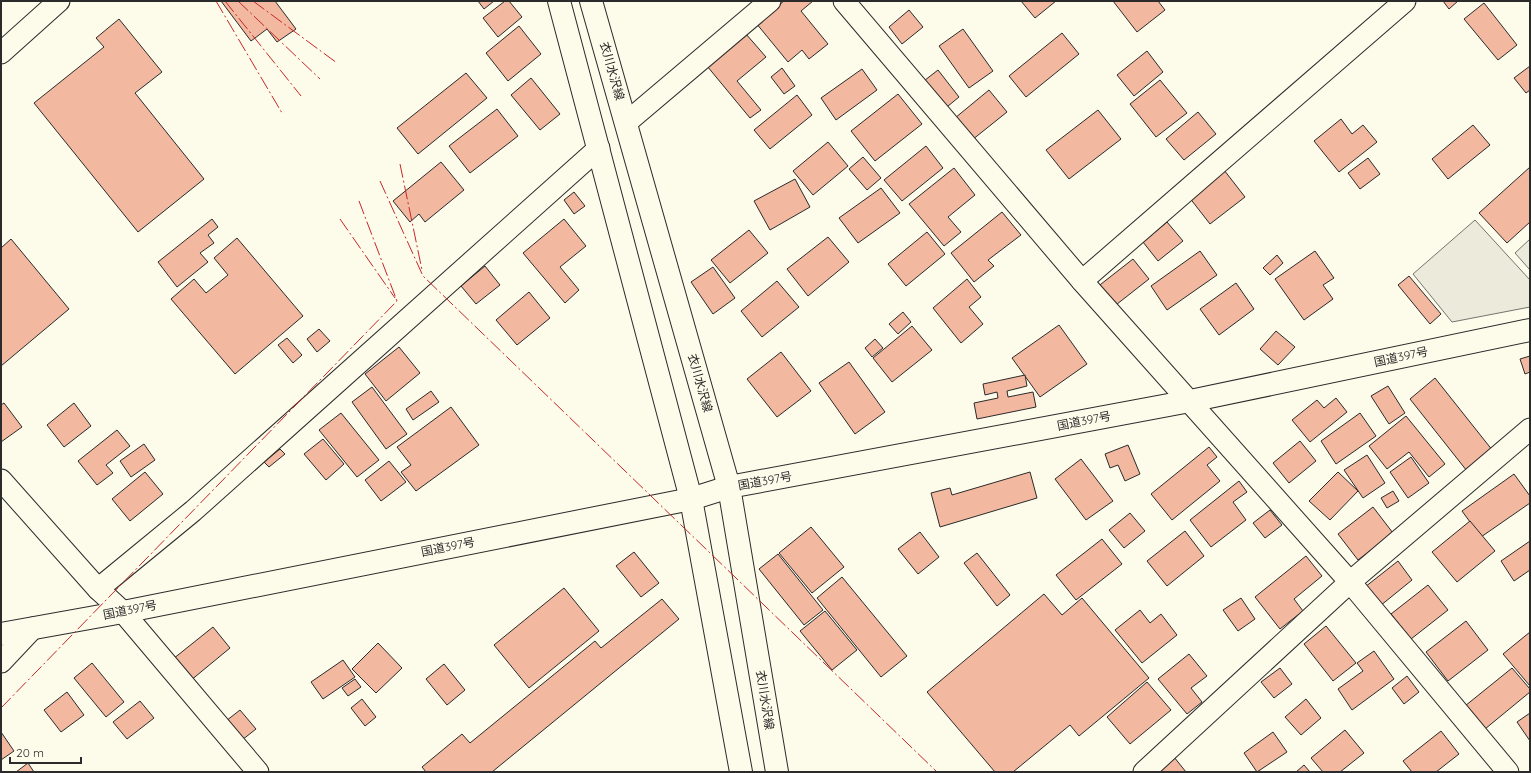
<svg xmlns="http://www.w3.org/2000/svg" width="1531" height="773" font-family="Quicksand,'Noto Sans JP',sans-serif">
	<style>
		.parking { fill: #eceadb; stroke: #74746e }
		.building { fill: #f2b8a0; stroke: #2b2b2b }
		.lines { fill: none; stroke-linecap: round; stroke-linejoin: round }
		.street-casing { stroke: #2b2b2b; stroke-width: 23 }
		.secondary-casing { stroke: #2b2b2b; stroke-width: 24 }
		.highway-casing { stroke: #2b2b2b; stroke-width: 24 }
		.street { stroke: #fdfbea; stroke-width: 21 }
		.secondary { stroke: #fdfbea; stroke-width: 22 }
		.highway { stroke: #fdfbea; stroke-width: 22 }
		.power { stroke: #c62828; stroke-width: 1; stroke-dasharray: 14 3 2 3; stroke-linecap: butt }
		.labels { text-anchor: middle; stroke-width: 3; stroke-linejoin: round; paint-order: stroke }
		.street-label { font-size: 12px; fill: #2b2b2b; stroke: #fdfbea }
	</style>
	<rect width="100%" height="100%" fill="#fdfbea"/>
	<!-- parking -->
	<g class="parking">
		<path d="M 1475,220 L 1530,280 L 1530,307 L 1452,322 L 1413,274 Z"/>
		<path d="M 1530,239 L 1530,270 L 1515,253 Z"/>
	</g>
	<!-- building -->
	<g class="building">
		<path d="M 221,1 L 275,1 L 296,29 L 277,42 L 267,29 L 251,41 Z"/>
		<path d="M 478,1 L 494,1 L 484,9 Z"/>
		<path d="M 505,1 L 509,1 L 522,17 L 498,37 L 483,18 Z"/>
		<path d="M 784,1 L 813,1 L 801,11 L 828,44 L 809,59 L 802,50 L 788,62 L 756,23 Z"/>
		<path d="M 1021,1 L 1056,1 L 1035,18 Z"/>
		<path d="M 1113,1 L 1158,1 L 1165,10 L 1137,32 Z"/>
		<path d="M 1443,1 L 1458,1 L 1449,9 Z"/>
		<path d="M 1484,3 L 1517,45 L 1498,60 L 1464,19 Z"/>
		<path d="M 909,10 L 923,27 L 902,44 L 889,27 Z"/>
		<path d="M 119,19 L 162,72 L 135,93 L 204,179 L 138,232 L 34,103 L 104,47 L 96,38 Z"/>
		<path d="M 519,26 L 541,54 L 508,81 L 486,53 Z"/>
		<path d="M 963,29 L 993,71 L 969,88 L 939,46 Z"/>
		<path d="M 1062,33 L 1079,54 L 1026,97 L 1009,76 Z"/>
		<path d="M 746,34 L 766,57 L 737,81 L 761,110 L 750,118 L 707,66 Z"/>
		<path d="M 1147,51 L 1163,72 L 1134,96 L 1117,75 Z"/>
		<path d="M 1530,66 L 1530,90 L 1526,93 L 1514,78 Z"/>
		<path d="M 782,68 L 795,86 L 784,94 L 771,77 Z"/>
		<path d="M 862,69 L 877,90 L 836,120 L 821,98 Z"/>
		<path d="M 938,70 L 959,97 L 942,111 L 920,84 Z"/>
		<path d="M 466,73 L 487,98 L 418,154 L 397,128 Z"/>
		<path d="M 531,78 L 560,114 L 540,130 L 511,95 Z"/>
		<path d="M 1160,80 L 1187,113 L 1156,137 L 1130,104 Z"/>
		<path d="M 989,90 L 1007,112 L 972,140 L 955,118 Z"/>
		<path d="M 898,94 L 922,124 L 875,161 L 851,131 Z"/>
		<path d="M 797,95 L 812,115 L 770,149 L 754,130 Z"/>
		<path d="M 497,109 L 518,136 L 470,173 L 449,146 Z"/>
		<path d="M 1098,110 L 1121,139 L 1069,179 L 1046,150 Z"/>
		<path d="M 1198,112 L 1216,134 L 1184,160 L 1166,139 Z"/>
		<path d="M 1341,119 L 1352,134 L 1363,125 L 1377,142 L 1339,172 L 1314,141 Z"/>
		<path d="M 1473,125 L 1490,145 L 1448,179 L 1432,159 Z"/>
		<path d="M 828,142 L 848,166 L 813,195 L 793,171 Z"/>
		<path d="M 926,146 L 943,168 L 902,201 L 884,180 Z"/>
		<path d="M 863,157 L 881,178 L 867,190 L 849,169 Z"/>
		<path d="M 1368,158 L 1380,174 L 1360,189 L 1348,173 Z"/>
		<path d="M 441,162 L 464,190 L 425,222 L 419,214 L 410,222 L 393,201 Z"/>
		<path d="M 1530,167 L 1530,222 L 1507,243 L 1479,213 Z"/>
		<path d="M 954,168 L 975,195 L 948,217 L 961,232 L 944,246 L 909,204 Z"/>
		<path d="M 1224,170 L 1245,197 L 1210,224 L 1189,197 Z"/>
		<path d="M 795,179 L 810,207 L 770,230 L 754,201 Z"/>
		<path d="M 881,188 L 900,213 L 858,243 L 839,218 Z"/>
		<path d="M 574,192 L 585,206 L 574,214 L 564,200 Z"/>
		<path d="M 1002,212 L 1021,235 L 988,260 L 994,266 L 974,282 L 951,253 Z"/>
		<path d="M 212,219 L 218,227 L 208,235 L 214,243 L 200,253 L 208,262 L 177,287 L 158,262 Z"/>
		<path d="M 564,219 L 586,246 L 560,267 L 579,290 L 565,303 L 523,253 Z"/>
		<path d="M 1167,222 L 1183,241 L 1158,261 L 1143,242 Z"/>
		<path d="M 749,230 L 768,253 L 730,283 L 711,260 Z"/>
		<path d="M 927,232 L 945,254 L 906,286 L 888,264 Z"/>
		<path d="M 828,237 L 849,262 L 808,296 L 787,269 Z"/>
		<path d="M 237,238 L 303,316 L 235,374 L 171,299 L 194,279 L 206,293 L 228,275 L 214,258 Z"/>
		<path d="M 11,239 L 69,309 L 1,366 L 1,248 Z"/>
		<path d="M 1200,251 L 1217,275 L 1167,310 L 1151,286 Z"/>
		<path d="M 1315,251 L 1334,278 L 1323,285 L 1333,299 L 1304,320 L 1275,279 Z"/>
		<path d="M 1277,255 L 1283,263 L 1270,275 L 1263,268 Z"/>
		<path d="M 1133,259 L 1149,279 L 1112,308 L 1096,288 Z"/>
		<path d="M 485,266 L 500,285 L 476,304 L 461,286 Z"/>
		<path d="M 713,267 L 735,298 L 713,314 L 691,282 Z"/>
		<path d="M 1409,276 L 1441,314 L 1430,324 L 1398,285 Z"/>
		<path d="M 967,279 L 981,297 L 969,307 L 983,324 L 961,343 L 933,308 Z"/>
		<path d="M 777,281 L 799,307 L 762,337 L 741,311 Z"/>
		<path d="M 1236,283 L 1254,309 L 1219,335 L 1200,309 Z"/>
		<path d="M 529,292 L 550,318 L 517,345 L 496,320 Z"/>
		<path d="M 903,312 L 911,322 L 898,334 L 889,324 Z"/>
		<path d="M 1059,325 L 1087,364 L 1040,397 L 1012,358 Z"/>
		<path d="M 912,326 L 932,350 L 892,382 L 873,358 Z"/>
		<path d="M 319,329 L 330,341 L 317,352 L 307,339 Z"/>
		<path d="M 1276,331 L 1295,347 L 1278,365 L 1260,349 Z"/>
		<path d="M 287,338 L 302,355 L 293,363 L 278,345 Z"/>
		<path d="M 875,339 L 883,348 L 872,357 L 865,348 Z"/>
		<path d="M 399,347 L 420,373 L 386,401 L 365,374 Z"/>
		<path d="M 781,352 L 811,391 L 777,417 L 747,379 Z"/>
		<path d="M 1530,356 L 1530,372 L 1525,374 L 1520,359 Z"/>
		<path d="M 849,362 L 885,412 L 855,434 L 819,383 Z"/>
		<path d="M 1025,375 L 1027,386 L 1007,391 L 1008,397 L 1033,392 L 1036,407 L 977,419 L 974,403 L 998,398 L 997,392 L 985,395 L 983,384 Z"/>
		<path d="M 1435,378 L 1493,451 L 1467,471 L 1410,399 Z"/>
		<path d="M 1388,386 L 1405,413 L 1389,424 L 1371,396 Z"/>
		<path d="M 372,387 L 407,434 L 386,449 L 352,402 Z"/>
		<path d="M 431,391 L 439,402 L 413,420 L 406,409 Z"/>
		<path d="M 1336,398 L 1347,412 L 1310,442 L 1292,420 L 1317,400 L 1324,408 Z"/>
		<path d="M 4,403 L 22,427 L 1,442 L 1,405 Z"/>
		<path d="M 74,403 L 91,426 L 64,447 L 47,425 Z"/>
		<path d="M 451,407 L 479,445 L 416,491 L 401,472 L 411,465 L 397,447 Z"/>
		<path d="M 341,413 L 379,460 L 357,477 L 319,430 Z"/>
		<path d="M 1360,413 L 1376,436 L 1336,464 L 1321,441 Z"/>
		<path d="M 1406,416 L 1445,464 L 1429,477 L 1409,452 L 1387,469 L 1369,446 Z"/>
		<path d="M 117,430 L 130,446 L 106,465 L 113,473 L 97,485 L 78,461 Z"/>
		<path d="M 323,439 L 344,464 L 326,480 L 304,454 Z"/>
		<path d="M 1300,441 L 1316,461 L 1289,483 L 1273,463 Z"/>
		<path d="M 144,444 L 155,460 L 131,477 L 120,461 Z"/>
		<path d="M 1128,445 L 1140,474 L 1125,481 L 1118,465 L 1110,468 L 1105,454 Z"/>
		<path d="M 1209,447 L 1217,457 L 1207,465 L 1220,481 L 1172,520 L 1151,494 Z"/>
		<path d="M 280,449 L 285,454 L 269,467 L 264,462 Z"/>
		<path d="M 1367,455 L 1385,483 L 1363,498 L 1344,470 Z"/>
		<path d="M 1411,457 L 1429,483 L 1408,498 L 1390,472 Z"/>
		<path d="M 1081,459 L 1113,501 L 1086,520 L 1055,479 Z"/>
		<path d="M 389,461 L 406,482 L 381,501 L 365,480 Z"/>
		<path d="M 145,472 L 163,494 L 130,521 L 112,499 Z"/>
		<path d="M 1030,472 L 1037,498 L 940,527 L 931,493 L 950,488 L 952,495 Z"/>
		<path d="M 1338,472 L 1358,491 L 1330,520 L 1309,501 Z"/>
		<path d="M 1514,474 L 1530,496 L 1530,503 L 1481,537 L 1462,511 Z"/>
		<path d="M 1239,481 L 1247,492 L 1233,502 L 1246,520 L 1211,547 L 1190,520 Z"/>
		<path d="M 1393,491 L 1399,501 L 1387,508 L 1381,498 Z"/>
		<path d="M 1373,507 L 1393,533 L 1358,560 L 1338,534 Z"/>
		<path d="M 1270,510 L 1282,525 L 1265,538 L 1253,523 Z"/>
		<path d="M 1130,513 L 1145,531 L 1124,548 L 1109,530 Z"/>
		<path d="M 1470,521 L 1495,551 L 1457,582 L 1432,552 Z"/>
		<path d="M 811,527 L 844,567 L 812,593 L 779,553 Z"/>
		<path d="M 1185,531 L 1204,556 L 1167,586 L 1147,561 Z"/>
		<path d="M 920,532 L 939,557 L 918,574 L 898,549 Z"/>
		<path d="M 1102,539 L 1122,564 L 1076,600 L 1056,575 Z"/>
		<path d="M 1530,541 L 1530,570 L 1514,581 L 1501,561 Z"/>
		<path d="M 634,552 L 659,583 L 641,597 L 616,566 Z"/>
		<path d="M 977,553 L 1010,595 L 997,606 L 964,563 Z"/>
		<path d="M 778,554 L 823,610 L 804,625 L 759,569 Z"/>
		<path d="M 1306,556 L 1322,576 L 1294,599 L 1303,611 L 1280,629 L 1255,597 Z"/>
		<path d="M 1398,561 L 1412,580 L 1380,606 L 1365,587 Z"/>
		<path d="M 842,577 L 907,656 L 881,677 L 817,598 Z"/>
		<path d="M 1428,585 L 1448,610 L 1411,639 L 1391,614 Z"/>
		<path d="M 564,588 L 599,631 L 529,688 L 494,645 Z"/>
		<path d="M 1044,594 L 1062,615 L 1082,598 L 1149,678 L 1079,736 L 1070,725 L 1013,772 L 995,772 L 927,692 Z"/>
		<path d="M 1241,598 L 1255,619 L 1238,631 L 1223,610 Z"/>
		<path d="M 662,599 L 679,619 L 492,772 L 426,772 L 422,767 L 462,734 L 470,743 L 595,641 L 601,648 Z"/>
		<path d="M 1140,610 L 1150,623 L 1161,614 L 1177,635 L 1142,663 L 1115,630 Z"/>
		<path d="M 825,611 L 857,650 L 832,670 L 800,631 Z"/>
		<path d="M 1466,621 L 1488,650 L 1448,681 L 1426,652 Z"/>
		<path d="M 1326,626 L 1356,663 L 1333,681 L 1304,644 Z"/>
		<path d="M 213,627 L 230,648 L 190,681 L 173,659 Z"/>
		<path d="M 1530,632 L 1530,686 L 1503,654 Z"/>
		<path d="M 378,643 L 402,668 L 376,693 L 352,669 Z"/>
		<path d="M 1374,651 L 1394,679 L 1352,710 L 1338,689 L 1363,671 L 1357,663 Z"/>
		<path d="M 1189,654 L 1207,676 L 1191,688 L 1202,702 L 1187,714 L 1158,679 Z"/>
		<path d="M 343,660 L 355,677 L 323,699 L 311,682 Z"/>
		<path d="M 92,663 L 124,702 L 106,717 L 74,678 Z"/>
		<path d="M 444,664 L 465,690 L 447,705 L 426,679 Z"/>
		<path d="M 1280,668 L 1292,684 L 1274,698 L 1261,682 Z"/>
		<path d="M 1512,668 L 1530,689 L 1530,692 L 1485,729 L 1465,706 Z"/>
		<path d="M 1407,676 L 1419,692 L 1404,704 L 1392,688 Z"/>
		<path d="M 355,679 L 361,687 L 348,696 L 342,688 Z"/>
		<path d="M 1147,682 L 1171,710 L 1130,744 L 1107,717 Z"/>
		<path d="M 67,692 L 84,715 L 61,732 L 44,710 Z"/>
		<path d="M 362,699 L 376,717 L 365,726 L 351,708 Z"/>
		<path d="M 1306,699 L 1321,718 L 1301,735 L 1285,717 Z"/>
		<path d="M 140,701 L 154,718 L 127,739 L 113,722 Z"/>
		<path d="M 240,710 L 256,729 L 242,740 L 226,721 Z"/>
		<path d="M 1530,713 L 1530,741 L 1517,722 Z"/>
		<path d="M 1345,730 L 1364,753 L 1340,772 L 1323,772 L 1311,758 Z"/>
		<path d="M 1441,731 L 1459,754 L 1436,772 L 1412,772 L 1403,761 Z"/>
		<path d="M 1,732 L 14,751 L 1,760 Z"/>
		<path d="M 1273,732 L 1287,752 L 1257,772 L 1244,753 Z"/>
		<path d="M 1174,757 L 1186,772 L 1156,772 Z"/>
		<path d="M 28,763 L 34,772 L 16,772 Z"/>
		<path d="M 1304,765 L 1310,772 L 1296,772 Z"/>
	</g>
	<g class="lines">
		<defs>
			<g id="street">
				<path d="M 844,1 L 1082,281 L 1350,582 L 1508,772"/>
				<path d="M 1,53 L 59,1"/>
				<path d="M 627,122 L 770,1"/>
				<path d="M 1082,281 L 1405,1"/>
				<path d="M 1,480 L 98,589 L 123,612 L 258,772"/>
				<path d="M 98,589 L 193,511 L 599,148"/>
				<path d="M 1,662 L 33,628"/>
				<path d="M 1144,772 L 1350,582 L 1530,429"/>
			</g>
			<g id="secondary">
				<path d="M 559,1 L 691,499 L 741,772"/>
				<path d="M 591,1 L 729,487 L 777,772"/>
			</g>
			<path id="highway" d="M 1,634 L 123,612 L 691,499 L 729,487 L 1190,401 L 1530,330"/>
		</defs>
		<!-- street casing -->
		<use href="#street" class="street-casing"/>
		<!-- secondary casing -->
		<use href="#secondary" class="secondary-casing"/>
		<!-- highway casing -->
		<use href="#highway" class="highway-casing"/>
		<!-- street -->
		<use href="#street" class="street"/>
		<!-- secondary -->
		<use href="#secondary" class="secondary"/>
		<!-- highway -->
		<use href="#highway" class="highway"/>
		<!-- power -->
		<g class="power">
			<path d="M 216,1 L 282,113"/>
			<path d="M 225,1 L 301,96"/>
			<path d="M 238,1 L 320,79"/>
			<path d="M 253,1 L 337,63"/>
			<path d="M 400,164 L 422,270"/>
			<path d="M 380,181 L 423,276 L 937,772"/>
			<path d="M 359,201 L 397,301"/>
			<path d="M 340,219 L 395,298"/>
			<path d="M 1,708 L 397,301"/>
		</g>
	</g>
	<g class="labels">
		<!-- street labels -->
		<g class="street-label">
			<text transform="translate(612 71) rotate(74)" y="4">衣川水沢線</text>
			<text transform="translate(1401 357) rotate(-12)" y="4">国道397号</text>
			<text transform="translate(700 383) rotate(74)" y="4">衣川水沢線</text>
			<text transform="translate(1084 421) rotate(-11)" y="4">国道397号</text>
			<text transform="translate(765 481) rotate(-10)" y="4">国道397号</text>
			<text transform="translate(448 547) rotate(-11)" y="4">国道397号</text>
			<text transform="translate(130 610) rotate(-11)" y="4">国道397号</text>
			<text transform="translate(765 700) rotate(81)" y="4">衣川水沢線</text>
		</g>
	</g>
	<!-- border -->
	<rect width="1531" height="773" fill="none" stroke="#2b2b2b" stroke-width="4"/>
	<!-- scale -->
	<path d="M10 757v6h71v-6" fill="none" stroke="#2b2b2b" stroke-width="2"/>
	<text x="16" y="757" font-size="12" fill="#2b2b2b" stroke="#fdfbea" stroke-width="3" paint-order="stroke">20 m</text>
</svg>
